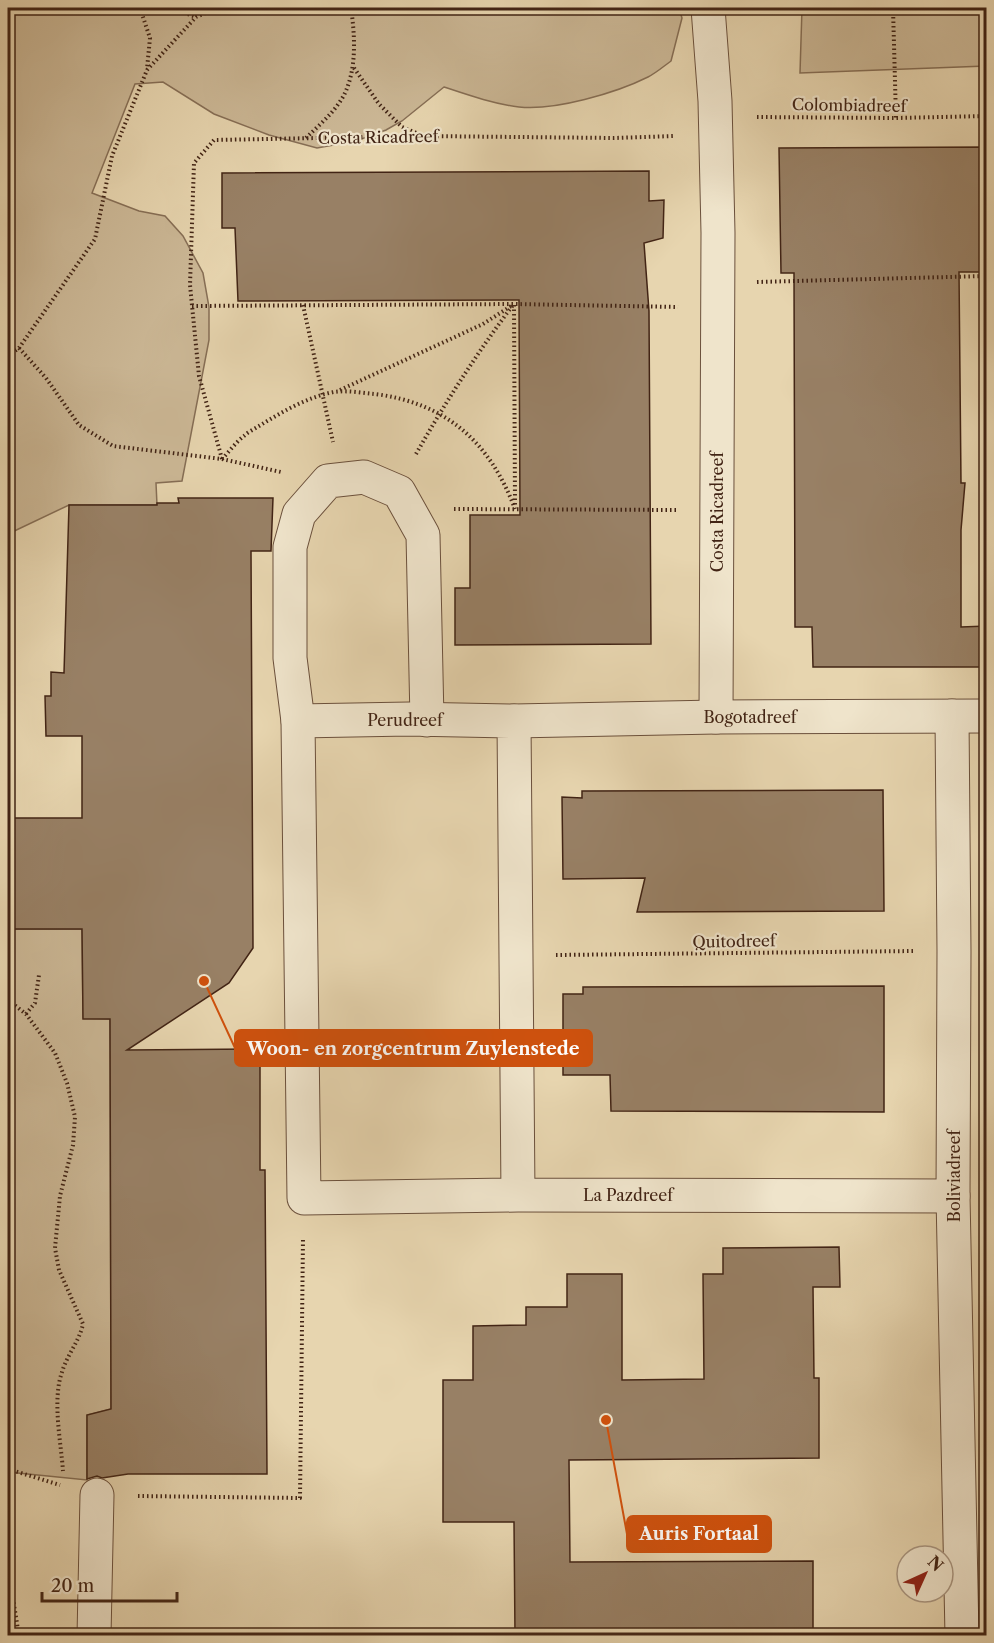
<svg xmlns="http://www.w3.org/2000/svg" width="994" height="1643" font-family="'Libre Caslon Text',serif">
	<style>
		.green { fill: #cbb795; stroke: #866e55; stroke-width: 1.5 }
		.building { fill: #988065; stroke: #422415; stroke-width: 1.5 }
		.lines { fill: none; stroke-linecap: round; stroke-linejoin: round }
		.street-casing { stroke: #6b503c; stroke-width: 35 }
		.path { stroke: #422415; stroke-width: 4; stroke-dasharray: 1.5 3; stroke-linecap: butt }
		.street { stroke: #efe4cb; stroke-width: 33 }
		.labels { text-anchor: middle; stroke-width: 4.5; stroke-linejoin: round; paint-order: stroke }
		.street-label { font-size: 16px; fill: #422415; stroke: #efe4cb }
		.leader { fill: none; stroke: #cf510d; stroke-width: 2 }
		.callout-dot { fill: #cf510d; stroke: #efe4cb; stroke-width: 2 }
		.callout { fill: #cf510d; stroke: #cf510d; stroke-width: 2 }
		.callout-label { font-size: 18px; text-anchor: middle; font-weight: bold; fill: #fff }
	</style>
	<rect width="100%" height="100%" fill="#e7d5af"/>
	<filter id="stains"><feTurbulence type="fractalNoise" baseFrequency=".00333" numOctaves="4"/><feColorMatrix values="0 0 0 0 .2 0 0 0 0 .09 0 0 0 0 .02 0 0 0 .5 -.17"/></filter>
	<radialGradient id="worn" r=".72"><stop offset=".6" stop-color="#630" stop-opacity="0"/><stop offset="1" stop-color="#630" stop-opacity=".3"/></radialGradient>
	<!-- green -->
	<g class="green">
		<path d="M 8,8 L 679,8 L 682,18 L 671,61 C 664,66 656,73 648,77 C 616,93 554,111 519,107 C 494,104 468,95 444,87 L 402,121 L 386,130 L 356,141 L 317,148 L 269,135 L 214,114 L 163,82 L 135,84 L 92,193 L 139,211 L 165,216 L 183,236 L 203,273 L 209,307 L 209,340 L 182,481 L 156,483 L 157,505 L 69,505 L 8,534 Z"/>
		<path d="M 802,8 L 986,8 L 986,66 L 800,73 Z"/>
		<path d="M 8,929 L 82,929 L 83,1018 L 110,1019 L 111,1409 L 87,1415 L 87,1480 L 8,1472 Z"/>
	</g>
	<!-- building -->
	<g class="building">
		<path d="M 987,147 L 987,272 L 959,272 L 961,483 L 965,483 L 961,530 L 961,627 L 987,626 L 987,667 L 813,667 L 812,627 L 795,627 L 794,273 L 781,273 L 779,148 Z"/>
		<path d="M 649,171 L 649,201 L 664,200 L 663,238 L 644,243 L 649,311 L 651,644 L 455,645 L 455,588 L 470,588 L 470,515 L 520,515 L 519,300 L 238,301 L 235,228 L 222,228 L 222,173 Z"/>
		<path d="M 178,498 L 273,498 L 271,551 L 251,551 L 253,948 L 229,983 L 127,1050 L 260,1049 L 260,1170 L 265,1170 L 267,1474 L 128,1474 L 102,1478 L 97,1476 L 87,1479 L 87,1415 L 111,1409 L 110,1019 L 83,1019 L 82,929 L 8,929 L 8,818 L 82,818 L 82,736 L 46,736 L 45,696 L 51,696 L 51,672 L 64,673 L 69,505 L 157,505 L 157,503 L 179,503 Z"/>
		<path d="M 883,790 L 884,911 L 637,912 L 645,878 L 563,879 L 562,797 L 582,798 L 582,791 Z"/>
		<path d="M 884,986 L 884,1112 L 611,1111 L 610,1075 L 563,1075 L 563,994 L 583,994 L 583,987 Z"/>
		<path d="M 839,1247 L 840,1287 L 813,1287 L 814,1378 L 819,1378 L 819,1458 L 569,1460 L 570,1562 L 813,1561 L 813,1635 L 515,1635 L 514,1522 L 443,1522 L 443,1380 L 473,1380 L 473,1326 L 526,1325 L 526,1307 L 567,1307 L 567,1274 L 622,1274 L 622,1380 L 704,1379 L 703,1274 L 723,1274 L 723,1248 Z"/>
	</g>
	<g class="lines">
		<defs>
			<g id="street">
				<path d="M 708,8 L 715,101 L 718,233 L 716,717"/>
				<path d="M 952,716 L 954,951 L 953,1196 L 962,1636"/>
				<path d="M 298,721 L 290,658 L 290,547 L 299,514 L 328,481 L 364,477 L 399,492 L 423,535 L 427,720"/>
				<path d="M 514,721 L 716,717 L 986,716"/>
				<path d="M 518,1195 L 514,721 L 409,719 L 298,721 L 304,1198 L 518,1195 L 953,1196"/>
				<path d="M 94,1636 L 97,1495"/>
			</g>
		</defs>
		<!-- street casing -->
		<use href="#street" class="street-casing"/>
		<!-- path -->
		<g class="path">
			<path d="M 140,8 L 150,38 L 147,69"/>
			<path d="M 171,8 L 196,17"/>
			<path d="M 893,8 L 896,118"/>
			<path d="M 354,68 L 379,104 L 402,127 L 419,134"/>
			<path d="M 757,117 L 896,118 L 986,116"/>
			<path d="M 306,138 C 319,125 335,112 344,95 C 357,69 355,36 351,8"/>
			<path d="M 757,282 L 986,276"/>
			<path d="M 303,305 L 333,442"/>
			<path d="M 514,305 L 515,505"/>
			<path d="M 192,306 L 514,304 L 678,307"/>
			<path d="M 19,348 L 46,378 L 79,425 L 113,446 L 222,459 L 281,472"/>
			<path d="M 8,356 L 19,348 L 95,239 L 112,156 L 147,70 L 196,17 L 217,8"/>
			<path d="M 340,390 L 483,324 L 511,306"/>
			<path d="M 416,454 C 445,403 477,353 513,305"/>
			<path d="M 222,459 L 199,376 L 190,285 L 194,163 L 214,140 L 422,136 L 614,138 L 675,136"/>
			<path d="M 222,459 C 229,452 236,442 244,436 C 248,432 254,429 259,426 C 282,412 307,397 334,392 C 347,390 362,393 375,394 C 446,403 490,442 515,509"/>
			<path d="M 454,509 L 677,510"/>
			<path d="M 556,955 L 915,951"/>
			<path d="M 8,1000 L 26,1014 L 55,1053 L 67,1083 L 75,1117 L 73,1145 L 60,1196 L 55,1248 L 59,1270 L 83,1324 C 79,1342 67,1355 62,1372 C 52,1400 61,1442 63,1471"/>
			<path d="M 26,1014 L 35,1003 L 39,975"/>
			<path d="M 8,1469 L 60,1485"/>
			<path d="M 138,1496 L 300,1498 L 303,1238"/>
			<path d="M 8,1567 L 19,1636"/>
		</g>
		<!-- street -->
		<use href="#street" class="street"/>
	</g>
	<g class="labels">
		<!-- street labels -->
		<g class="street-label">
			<text transform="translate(849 105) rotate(1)" y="6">Colombiadreef</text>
			<text transform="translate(378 137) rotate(-1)" y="6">Costa Ricadreef</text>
			<text transform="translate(717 512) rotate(-90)" y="6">Costa Ricadreef</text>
			<text x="750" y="723">Bogotadreef</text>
			<text x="405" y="726">Perudreef</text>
			<text transform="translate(734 941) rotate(-1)" y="6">Quitodreef</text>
			<text transform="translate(954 1176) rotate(-90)" y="6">Boliviadreef</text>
			<text x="628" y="1201">La Pazdreef</text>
		</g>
	</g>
	<!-- callouts -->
	<path class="leader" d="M204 981L235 1048M606 1420L627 1534"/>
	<g class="callout-dot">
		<circle cx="204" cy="981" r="6"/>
		<circle cx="606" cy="1420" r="6"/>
	</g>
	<g class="callout">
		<rect x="235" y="1030" width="357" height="36" rx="6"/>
		<rect x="627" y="1516" width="144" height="36" rx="6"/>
	</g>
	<g class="callout-label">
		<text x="413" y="1055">Woon- en zorgcentrum Zuylenstede</text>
		<text x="699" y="1540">Auris Fortaal</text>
	</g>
	<!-- margin -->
	<rect width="994" height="1643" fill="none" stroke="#e7d5af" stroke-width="30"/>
	<rect x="9" y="9" width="976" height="1625" fill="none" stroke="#422415" stroke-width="3"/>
	<rect x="15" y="15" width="964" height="1613" fill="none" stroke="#422415" stroke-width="1.5"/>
	<!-- north arrow -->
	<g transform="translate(925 1574) rotate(45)"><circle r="28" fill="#efe4cb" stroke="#aa9782" stroke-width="1.5"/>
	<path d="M0-4.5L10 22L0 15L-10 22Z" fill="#8f2418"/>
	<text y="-9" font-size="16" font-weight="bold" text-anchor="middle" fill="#422415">N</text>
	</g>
	<!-- scale -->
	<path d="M42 1592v9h135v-9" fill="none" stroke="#422415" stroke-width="3"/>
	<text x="51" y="1592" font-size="18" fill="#422415" stroke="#efe4cb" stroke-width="4.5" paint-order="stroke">20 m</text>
	<rect width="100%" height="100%" filter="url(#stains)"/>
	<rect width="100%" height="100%" fill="url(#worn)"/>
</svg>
